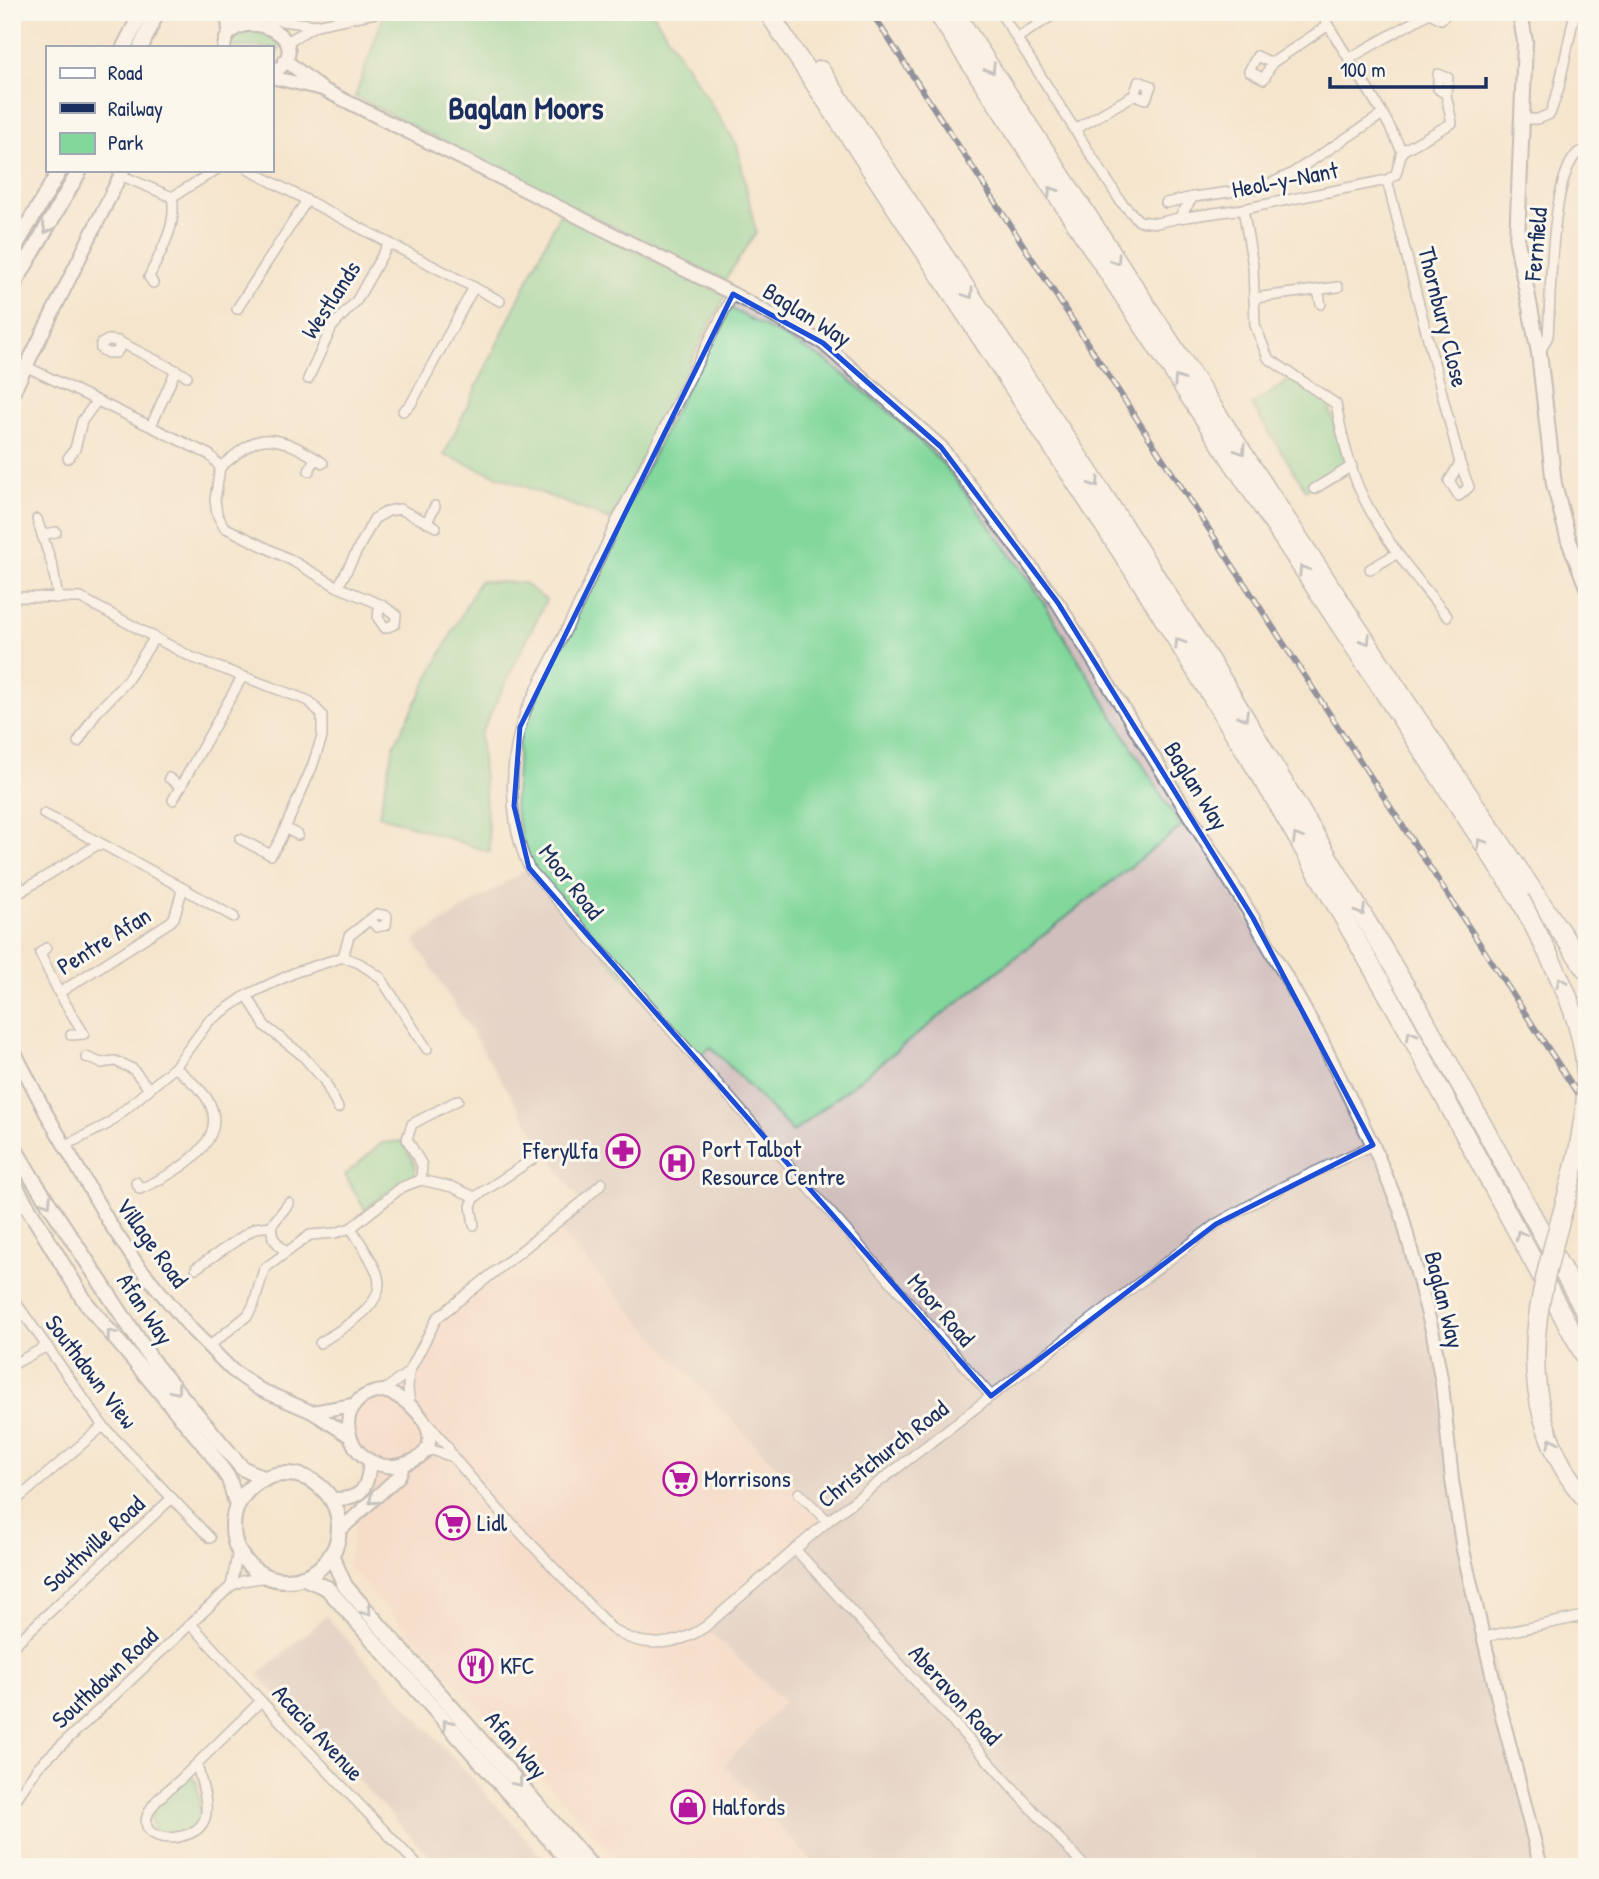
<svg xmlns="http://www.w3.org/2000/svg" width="1599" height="1879" font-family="'Patrick Hand',sans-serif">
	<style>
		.built { fill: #f6d2c4 }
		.industrial { fill: #d1bfbe }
		.green { fill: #82d79b; stroke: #4e837c; stroke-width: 2 }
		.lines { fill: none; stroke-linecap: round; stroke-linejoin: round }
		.street-casing { stroke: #888a96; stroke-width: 12 }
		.secondary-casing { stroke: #888a96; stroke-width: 16 }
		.primary-casing { stroke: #888a96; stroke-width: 18 }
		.highway-casing { stroke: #888a96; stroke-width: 21 }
		.street { stroke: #fff; stroke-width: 9 }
		.secondary { stroke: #fff; stroke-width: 12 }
		.primary { stroke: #fff; stroke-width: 14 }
		.highway { stroke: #fff; stroke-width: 18 }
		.rail-casing { stroke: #1b2f5e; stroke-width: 6 }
		.rail { stroke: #fbf7ec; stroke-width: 3.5; stroke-dasharray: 10; stroke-linecap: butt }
		.highway-bridge-casing { stroke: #888a96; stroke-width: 21; stroke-linecap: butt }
		.highway-bridge { stroke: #fff; stroke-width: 18 }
		.oneway { stroke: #8d97ae }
		.marked { fill: none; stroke: #1d4ed8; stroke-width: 5; stroke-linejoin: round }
		.labels { text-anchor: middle; stroke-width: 6; stroke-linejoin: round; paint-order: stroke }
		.street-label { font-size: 24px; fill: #1b2f5e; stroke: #fbf7ec }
		.poi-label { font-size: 24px; fill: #1b2f5e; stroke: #fbf7ec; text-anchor: start }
		.district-label { font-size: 32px; font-weight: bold; fill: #1b2f5e; stroke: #fbf7ec }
	</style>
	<rect width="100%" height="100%" fill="#fbf7ec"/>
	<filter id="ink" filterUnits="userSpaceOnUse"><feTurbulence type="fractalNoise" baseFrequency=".0143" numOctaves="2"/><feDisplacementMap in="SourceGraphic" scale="14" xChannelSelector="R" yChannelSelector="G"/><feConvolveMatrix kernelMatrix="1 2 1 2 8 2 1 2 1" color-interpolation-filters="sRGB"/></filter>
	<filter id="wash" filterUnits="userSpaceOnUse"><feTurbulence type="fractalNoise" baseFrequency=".00686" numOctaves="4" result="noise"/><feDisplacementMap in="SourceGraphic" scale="28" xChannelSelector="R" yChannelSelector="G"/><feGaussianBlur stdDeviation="1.57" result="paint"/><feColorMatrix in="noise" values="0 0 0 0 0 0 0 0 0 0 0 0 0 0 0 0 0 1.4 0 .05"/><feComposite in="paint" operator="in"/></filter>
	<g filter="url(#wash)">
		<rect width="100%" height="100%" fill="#f5e5cd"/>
		<!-- built -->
		<path class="built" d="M 554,1225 L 828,1521 L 911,1675 L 725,1765 L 817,1867 L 624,1867 L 347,1565 L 369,1462 L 348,1435 L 353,1405 L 409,1372 L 437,1318 Z"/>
		<!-- industrial -->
		<g class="industrial">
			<path d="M 733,294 L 823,343 L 941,447 L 1058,603 L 1320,1037 L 1401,1212 L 1433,1334 L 1452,1480 L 1541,1867 L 817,1867 L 724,1765 L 784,1702 L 705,1627 L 827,1520 L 679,1364 L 559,1231 L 554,1225 L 581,1203 L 550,1158 L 414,940 L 529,868 Z"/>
			<path d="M 326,1616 L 551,1867 L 440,1867 L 258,1675 Z"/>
		</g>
		<!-- green -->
		<g class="green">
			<path d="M 389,12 L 652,12 L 737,145 L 756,233 L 725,280 L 564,203 L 355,97 L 384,14 Z"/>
			<path d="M 244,27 L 277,37 L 279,49 L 271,65 L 271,47 L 233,47 L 236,36 Z"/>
			<path d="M 560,213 L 726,295 L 700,343 L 611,520 L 444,455 Z"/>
			<path d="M 726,306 L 824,359 L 893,415 L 946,467 L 1031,582 L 1181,827 L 793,1132 L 711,1047 L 696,1059 L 529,868 L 514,806 L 520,727 Z"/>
			<path d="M 1290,380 L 1328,403 L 1346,465 L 1306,490 L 1252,405 Z"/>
			<path d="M 479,581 L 523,583 L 546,600 L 480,735 L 490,852 L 379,815 L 394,745 Z"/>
			<path d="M 402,1141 L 415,1165 L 415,1178 L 398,1183 L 365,1210 L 345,1175 L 382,1143 Z"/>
			<path d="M 187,1778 L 193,1778 L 197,1783 L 201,1818 L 193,1829 L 167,1836 L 154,1829 L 150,1818 L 156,1806 Z"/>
		</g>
	</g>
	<g filter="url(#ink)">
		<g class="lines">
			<defs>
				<g id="street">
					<path d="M 1000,12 L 1121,202 L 1139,221 L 1157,223 L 1179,218 L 1193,197"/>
					<path d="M 1430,13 L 1441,19 L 1448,12"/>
					<path d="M 272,20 L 316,25 L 380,12"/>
					<path d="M 1017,38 L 1058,12"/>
					<path d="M 287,42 L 316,25"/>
					<path d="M 1350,58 L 1431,12"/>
					<path d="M 1272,63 L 1257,56 L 1249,71 L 1264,79 L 1272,63 L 1327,26"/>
					<path d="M 1522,119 L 1538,119 L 1550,114 L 1558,91 L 1575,12"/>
					<path d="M 1074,130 L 1134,95 L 1146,99 L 1151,86 L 1139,81 L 1134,95"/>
					<path d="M 1402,151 L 1452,123 L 1446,94 L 1438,89 L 1438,74 L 1448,78 L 1446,94"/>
					<path d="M 249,170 L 500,301"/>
					<path d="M 120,175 L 172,197 L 216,170"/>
					<path d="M 1387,180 L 1460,463 L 1469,487 L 1459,496 L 1449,481 L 1460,463"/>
					<path d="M 1166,203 L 1193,197 L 1260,188 L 1291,174 L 1383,114"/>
					<path d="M 1243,209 L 1253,266 L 1255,325 L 1268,358 L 1336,404 C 1342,435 1349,468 1363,497 C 1385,541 1416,578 1447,616"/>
					<path d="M 1179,218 L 1243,209 L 1387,180 L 1396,174 L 1402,151 L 1383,114 L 1320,12"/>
					<path d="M 153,283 L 149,277 C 160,253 178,225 172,197"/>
					<path d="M 1318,290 L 1321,304"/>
					<path d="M 733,294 L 616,522 L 582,598 L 526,710 C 508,759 507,821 529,868 L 991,1396"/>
					<path d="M 1254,298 L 1338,287"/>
					<path d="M 237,309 L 307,200"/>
					<path d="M 118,341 L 119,349 L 116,353 L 108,353 L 101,349 L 101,344 L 108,340 L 118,341 L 187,376"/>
					<path d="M 1540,352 L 1548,336 C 1551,297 1550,174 1579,152 L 1586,155 L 1587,158"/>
					<path d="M 27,367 L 210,455 L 220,467 L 215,500 L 217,514 L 224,527 L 289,559 L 338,587 L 382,605 L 396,615 L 395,624 L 385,628 L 378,618 L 379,609 L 382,605"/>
					<path d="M 308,379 L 332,327 L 357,300 L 389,243"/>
					<path d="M 403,411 L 411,404 L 474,287"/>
					<path d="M 151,426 L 176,370"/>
					<path d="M 68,458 L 75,449 L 82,421 L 96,402"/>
					<path d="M 220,467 C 230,460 240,450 251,444 C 274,431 303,450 323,463"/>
					<path d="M 309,471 L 315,458"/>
					<path d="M 1314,489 L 1352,466"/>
					<path d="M 37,519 L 53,568 L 58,599"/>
					<path d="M 427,522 L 435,506"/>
					<path d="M 42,535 L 56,532"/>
					<path d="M 1370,569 L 1396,554"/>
					<path d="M 338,587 L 374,519 L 388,511 L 400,509 L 436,527"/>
					<path d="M 12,597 L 81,598 L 191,657 L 309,701 L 322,715 L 322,737 L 312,767 L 280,840 L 271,855 L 240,839"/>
					<path d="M 78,742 L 96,713 L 126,682 L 155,637"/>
					<path d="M 169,778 L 181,787"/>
					<path d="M 173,800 L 242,677"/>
					<path d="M 44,814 L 102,844"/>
					<path d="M 285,828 L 298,835"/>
					<path d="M 12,874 L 23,891"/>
					<path d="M 179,886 L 234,917"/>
					<path d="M 12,897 L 97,845 L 104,845 L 177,885 L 182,891 L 174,918 L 170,922 L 59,993"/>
					<path d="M 46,948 L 40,953 L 59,993 L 84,1034 L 71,1035"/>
					<path d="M 343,957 L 349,936 L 377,914 L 387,916 L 386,925 L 377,927 L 370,920"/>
					<path d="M 247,995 L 265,1026 L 302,1055 L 324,1080 L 338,1108"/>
					<path d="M 86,1057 L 101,1063 L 115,1061 L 133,1069 L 149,1089"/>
					<path d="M 64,1146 L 108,1124 L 175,1067 L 209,1021 L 247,995 L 296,972 L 343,957 L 359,963 L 380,977 L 427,1049"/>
					<path d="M 421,1180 L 422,1165 L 407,1139 L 412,1124 L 458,1100"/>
					<path d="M 136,1182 L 140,1189 C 172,1175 236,1141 206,1097 C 198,1086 185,1076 175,1067"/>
					<path d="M 474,1225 L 471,1206 L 475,1197"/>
					<path d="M 285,1252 L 273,1238 L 271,1226 L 289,1203"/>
					<path d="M 196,1268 L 255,1228 L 271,1226"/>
					<path d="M 12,1297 L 103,1426 L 210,1538"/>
					<path d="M 320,1343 C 340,1329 386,1307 378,1277 C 375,1263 359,1241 351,1228"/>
					<path d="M 208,1347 L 248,1315 L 254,1304 L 264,1269 L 310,1235 L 335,1233 L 351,1228 L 402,1187 L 421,1180 L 452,1187 L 475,1197 L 533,1159"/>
					<path d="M 12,1365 L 47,1346"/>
					<path d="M 409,1372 L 408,1389 L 410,1403"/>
					<path d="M 383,1391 L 409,1372 L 437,1318 L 581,1203 L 602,1183"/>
					<path d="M 429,1424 L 447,1446 L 453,1457 L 497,1508 L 611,1628 C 640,1649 676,1647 705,1627 L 828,1521 L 1216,1224 L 1284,1186 L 1373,1145"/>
					<path d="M 422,1454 L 432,1450 L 453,1457"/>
					<path d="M 799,1493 L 828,1521"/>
					<path d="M 12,1504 L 103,1426"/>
					<path d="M 795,1549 L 1085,1867"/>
					<path d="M 231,1586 L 238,1551"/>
					<path d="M 191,1624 L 261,1701 L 419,1867"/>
					<path d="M 1484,1637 L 1579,1617 L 1587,1623"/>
					<path d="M 12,1647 L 172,1498"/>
					<path d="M 197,1764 C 203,1794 222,1829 178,1837 C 160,1840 137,1833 150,1810 C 156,1798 170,1789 180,1780 C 207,1754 234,1727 261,1701"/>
					<path d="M 12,1805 L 38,1767 L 231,1586 L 242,1581 L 267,1577"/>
				</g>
				<g id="secondary">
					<path d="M 227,12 L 229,30"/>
					<path d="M 224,47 C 229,0 328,37 271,75"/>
					<path d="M 285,60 L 322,89 L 733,294 L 823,343 L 941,447 L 1058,603 L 1253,918 L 1320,1037 L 1373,1145 L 1401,1212 L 1433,1334 L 1442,1384 L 1452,1480 L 1463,1550 L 1500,1708 L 1541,1867"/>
					<path d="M 271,77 L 318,88"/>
					<path d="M 12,395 L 123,170"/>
					<path d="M 12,1047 L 46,1113 L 110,1224 L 137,1264 L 192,1330 L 232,1370 L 259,1389 L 312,1412 L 348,1435"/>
					<path d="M 383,1391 C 414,1398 454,1444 410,1462 C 351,1486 320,1397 383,1391 Z"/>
					<path d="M 312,1412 L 353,1405"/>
					<path d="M 330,1499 C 361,1500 367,1491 370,1462"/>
					<path d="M 338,1532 L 399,1476 L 404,1464"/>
				</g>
				<g id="primary">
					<path d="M 1520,12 L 1525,42 L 1517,242 L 1539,353 L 1554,484 L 1569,541 L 1587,587"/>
					<path d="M 124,47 L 142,12"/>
					<path d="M 141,47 L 157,12"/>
					<path d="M 12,252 L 60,170"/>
					<path d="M 12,288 L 80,170"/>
					<path d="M 12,1144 L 32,1178 L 155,1365 L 242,1468 L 265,1479"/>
					<path d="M 12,1181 L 86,1303 L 211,1453 L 229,1479 L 237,1506"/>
					<circle cx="286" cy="1527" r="53"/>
					<path d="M 331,1554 L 345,1586 L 592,1867"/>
					<path d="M 302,1577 L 327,1588 L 574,1867"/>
				</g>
				<g id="highway">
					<path d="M 768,12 L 1143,585 L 1275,799 L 1403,1021 L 1587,1360"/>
					<path d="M 937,12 L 1520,899"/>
					<path d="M 954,12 L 1408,705 L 1587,971"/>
					<path d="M 820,70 L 1088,471 L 1224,683 L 1420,1011 L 1587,1315"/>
				</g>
			</defs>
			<!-- street casing -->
			<use href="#street" class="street-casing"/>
			<!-- secondary casing -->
			<use href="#secondary" class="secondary-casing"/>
			<!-- primary casing -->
			<use href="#primary" class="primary-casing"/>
			<!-- highway casing -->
			<use href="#highway" class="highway-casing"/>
			<!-- street -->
			<use href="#street" class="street"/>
			<!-- secondary -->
			<use href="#secondary" class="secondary"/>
			<!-- primary -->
			<use href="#primary" class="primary"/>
			<!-- highway -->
			<use href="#highway" class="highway"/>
			<defs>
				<path id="rail" d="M 871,12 L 1587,1108"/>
			</defs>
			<!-- rail casing -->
			<use href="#rail" class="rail-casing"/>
			<!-- rail -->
			<use href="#rail" class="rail"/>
			<defs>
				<path id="highway-bridge" d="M 1520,899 C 1547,953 1582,1009 1586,1072 C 1588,1096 1583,1121 1579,1146 C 1561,1236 1516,1328 1544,1421 C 1553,1451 1566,1478 1587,1500"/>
			</defs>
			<!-- highway-bridge casing -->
			<use href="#highway-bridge" class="highway-bridge-casing"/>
			<!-- highway-bridge -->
			<use href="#highway-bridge" class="highway-bridge"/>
		</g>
		<!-- one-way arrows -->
		<defs><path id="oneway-chevron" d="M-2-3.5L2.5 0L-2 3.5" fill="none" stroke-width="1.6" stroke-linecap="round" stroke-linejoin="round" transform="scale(1.75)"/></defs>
		<g class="oneway">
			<use href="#oneway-chevron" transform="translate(991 69) rotate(57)"/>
			<use href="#oneway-chevron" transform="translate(1052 191) rotate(-123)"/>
			<use href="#oneway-chevron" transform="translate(47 229) rotate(119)"/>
			<use href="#oneway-chevron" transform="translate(1116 260) rotate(57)"/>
			<use href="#oneway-chevron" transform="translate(969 294) rotate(56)"/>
			<use href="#oneway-chevron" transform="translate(1178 380) rotate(-123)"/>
			<use href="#oneway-chevron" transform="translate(1241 450) rotate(57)"/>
			<use href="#oneway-chevron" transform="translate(1095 483) rotate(57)"/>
			<use href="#oneway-chevron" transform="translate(1303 570) rotate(-123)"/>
			<use href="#oneway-chevron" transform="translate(1366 640) rotate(57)"/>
			<use href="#oneway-chevron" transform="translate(1179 643) rotate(-122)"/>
			<use href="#oneway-chevron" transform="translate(1244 716) rotate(59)"/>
			<use href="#oneway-chevron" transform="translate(1297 838) rotate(-120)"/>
			<use href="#oneway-chevron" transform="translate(1481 843) rotate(-124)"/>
			<use href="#oneway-chevron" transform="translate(1361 911) rotate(59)"/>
			<use href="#oneway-chevron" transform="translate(1561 982) rotate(-114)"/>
			<use href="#oneway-chevron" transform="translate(1411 1035) rotate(-119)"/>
			<use href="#oneway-chevron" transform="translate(47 1202) rotate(57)"/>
			<use href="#oneway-chevron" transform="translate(1520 1235) rotate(-118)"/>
			<use href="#oneway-chevron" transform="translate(111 1334) rotate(-128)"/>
			<use href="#oneway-chevron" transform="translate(176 1390) rotate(50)"/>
			<use href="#oneway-chevron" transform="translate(1552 1442) rotate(-112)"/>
			<use href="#oneway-chevron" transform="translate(373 1500) rotate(137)"/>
			<use href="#oneway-chevron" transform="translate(367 1611) rotate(49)"/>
			<use href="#oneway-chevron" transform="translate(447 1724) rotate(-131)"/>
			<use href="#oneway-chevron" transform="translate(518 1782) rotate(49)"/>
		</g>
	</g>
	<!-- marked area -->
	<path d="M0 0H1599V1879H0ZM 733,294 L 823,343 L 941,447 L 1058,603 L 1253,918 L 1373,1145 L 1216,1224 L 991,1396 L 529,868 L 514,806 L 520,727 Z" fill="#f5e5cd" fill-opacity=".55" fill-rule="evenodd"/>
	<path class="marked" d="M 733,294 L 823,343 L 941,447 L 1058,603 L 1253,918 L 1373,1145 L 1216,1224 L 991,1396 L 529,868 L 514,806 L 520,727 Z"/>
	<!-- icons -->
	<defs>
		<symbol id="pharmacy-ring" viewBox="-11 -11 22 22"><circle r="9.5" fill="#fbf7ec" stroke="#b5179e" stroke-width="1.5"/><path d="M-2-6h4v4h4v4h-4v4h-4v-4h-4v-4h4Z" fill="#b5179e"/></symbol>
		<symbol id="hospital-ring" viewBox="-11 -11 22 22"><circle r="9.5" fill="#fbf7ec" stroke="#b5179e" stroke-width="1.5"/><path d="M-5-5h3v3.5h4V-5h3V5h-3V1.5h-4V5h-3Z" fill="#b5179e"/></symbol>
		<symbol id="supermarket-ring" viewBox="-11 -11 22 22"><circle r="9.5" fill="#fbf7ec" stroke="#b5179e" stroke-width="1.5"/><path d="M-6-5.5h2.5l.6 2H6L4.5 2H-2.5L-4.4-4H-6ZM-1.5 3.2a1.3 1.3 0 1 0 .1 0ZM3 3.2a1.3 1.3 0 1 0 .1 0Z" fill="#b5179e"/></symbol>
		<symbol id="restaurant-ring" viewBox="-11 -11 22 22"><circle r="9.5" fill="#fbf7ec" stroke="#b5179e" stroke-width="1.5"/><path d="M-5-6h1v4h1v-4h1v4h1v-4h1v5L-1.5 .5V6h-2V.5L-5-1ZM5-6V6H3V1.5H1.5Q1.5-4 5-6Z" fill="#b5179e"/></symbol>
		<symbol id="shop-ring" viewBox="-11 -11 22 22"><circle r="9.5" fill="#fbf7ec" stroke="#b5179e" stroke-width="1.5"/><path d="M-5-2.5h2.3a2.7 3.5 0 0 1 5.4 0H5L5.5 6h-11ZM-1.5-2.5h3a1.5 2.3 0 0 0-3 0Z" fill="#b5179e"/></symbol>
	</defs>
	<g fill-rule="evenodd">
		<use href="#pharmacy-ring" x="604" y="1132" width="38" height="38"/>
		<use href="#hospital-ring" x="658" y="1144" width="38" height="38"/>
		<use href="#supermarket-ring" x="661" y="1460" width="38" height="38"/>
		<use href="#supermarket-ring" x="434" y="1504" width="38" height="38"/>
		<use href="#restaurant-ring" x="457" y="1647" width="38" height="38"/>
		<use href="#shop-ring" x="669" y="1788" width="38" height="38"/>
	</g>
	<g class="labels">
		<!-- street labels -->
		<g class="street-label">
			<text transform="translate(1285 180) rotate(-11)" y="8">Heol-y-Nant</text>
			<text transform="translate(1536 244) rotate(-85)" y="8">Fernfield</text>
			<text transform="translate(331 300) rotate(-57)" y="8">Westlands</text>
			<text transform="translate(807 315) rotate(32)" y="8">Baglan Way</text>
			<text transform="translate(1443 317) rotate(76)" y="8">Thornbury Close</text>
			<text transform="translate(1196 786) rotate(58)" y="8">Baglan Way</text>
			<text transform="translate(571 882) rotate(52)" y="8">Moor Road</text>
			<text transform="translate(104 941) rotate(-32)" y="8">Pentre Afan</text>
			<text transform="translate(152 1243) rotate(54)" y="8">Village Road</text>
			<text transform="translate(1444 1300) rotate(76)" y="8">Baglan Way</text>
			<text transform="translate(145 1309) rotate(56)" y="8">Afan Way</text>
			<text transform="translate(941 1310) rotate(49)" y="8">Moor Road</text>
			<text transform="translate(91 1372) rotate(53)" y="8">Southdown View</text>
			<text transform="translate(883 1454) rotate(-38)" y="8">Christchurch Road</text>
			<text transform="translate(94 1544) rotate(-43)" y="8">Southville Road</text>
			<text transform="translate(105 1678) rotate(-43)" y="8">Southdown Road</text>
			<text transform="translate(955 1695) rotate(48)" y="8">Aberavon Road</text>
			<text transform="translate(318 1733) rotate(47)" y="8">Acacia Avenue</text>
			<text transform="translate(516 1745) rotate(49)" y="8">Afan Way</text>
		</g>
		<!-- poi labels -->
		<g class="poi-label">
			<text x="702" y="1157">Port Talbot<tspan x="702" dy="28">Resource Centre</tspan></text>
			<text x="598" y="1159" text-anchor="end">Fferyllfa</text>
			<text x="704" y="1487">Morrisons</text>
			<text x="477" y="1531">Lidl</text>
			<text x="500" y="1674">KFC</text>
			<text x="712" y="1815">Halfords</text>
		</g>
		<!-- district labels -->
		<g class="district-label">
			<text x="526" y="119">Baglan Moors</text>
		</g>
	</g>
	<!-- margin -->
	<rect width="1599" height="1879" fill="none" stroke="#fbf7ec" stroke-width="42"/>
	<!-- legend -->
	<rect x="46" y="46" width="228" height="126" fill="#fbf7ec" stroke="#a1a7b3" stroke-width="2"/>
	<rect x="60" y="68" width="35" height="10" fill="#ffffff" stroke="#a1a7b3" stroke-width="2"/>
	<text x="108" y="80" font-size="21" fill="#1b2f5e">Road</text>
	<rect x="60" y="103" width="35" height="10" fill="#1b2f5e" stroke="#a1a7b3" stroke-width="2"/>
	<text x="108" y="116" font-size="21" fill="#1b2f5e">Railway</text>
	<rect x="60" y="133" width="35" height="21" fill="#82d79b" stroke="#a1a7b3" stroke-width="2"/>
	<text x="108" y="150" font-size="21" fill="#1b2f5e">Park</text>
	<!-- scale -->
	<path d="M1330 77v10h156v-10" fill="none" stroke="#1b2f5e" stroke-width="3.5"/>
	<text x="1340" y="77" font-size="21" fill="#1b2f5e" stroke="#fbf7ec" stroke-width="5" paint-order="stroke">100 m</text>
</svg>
